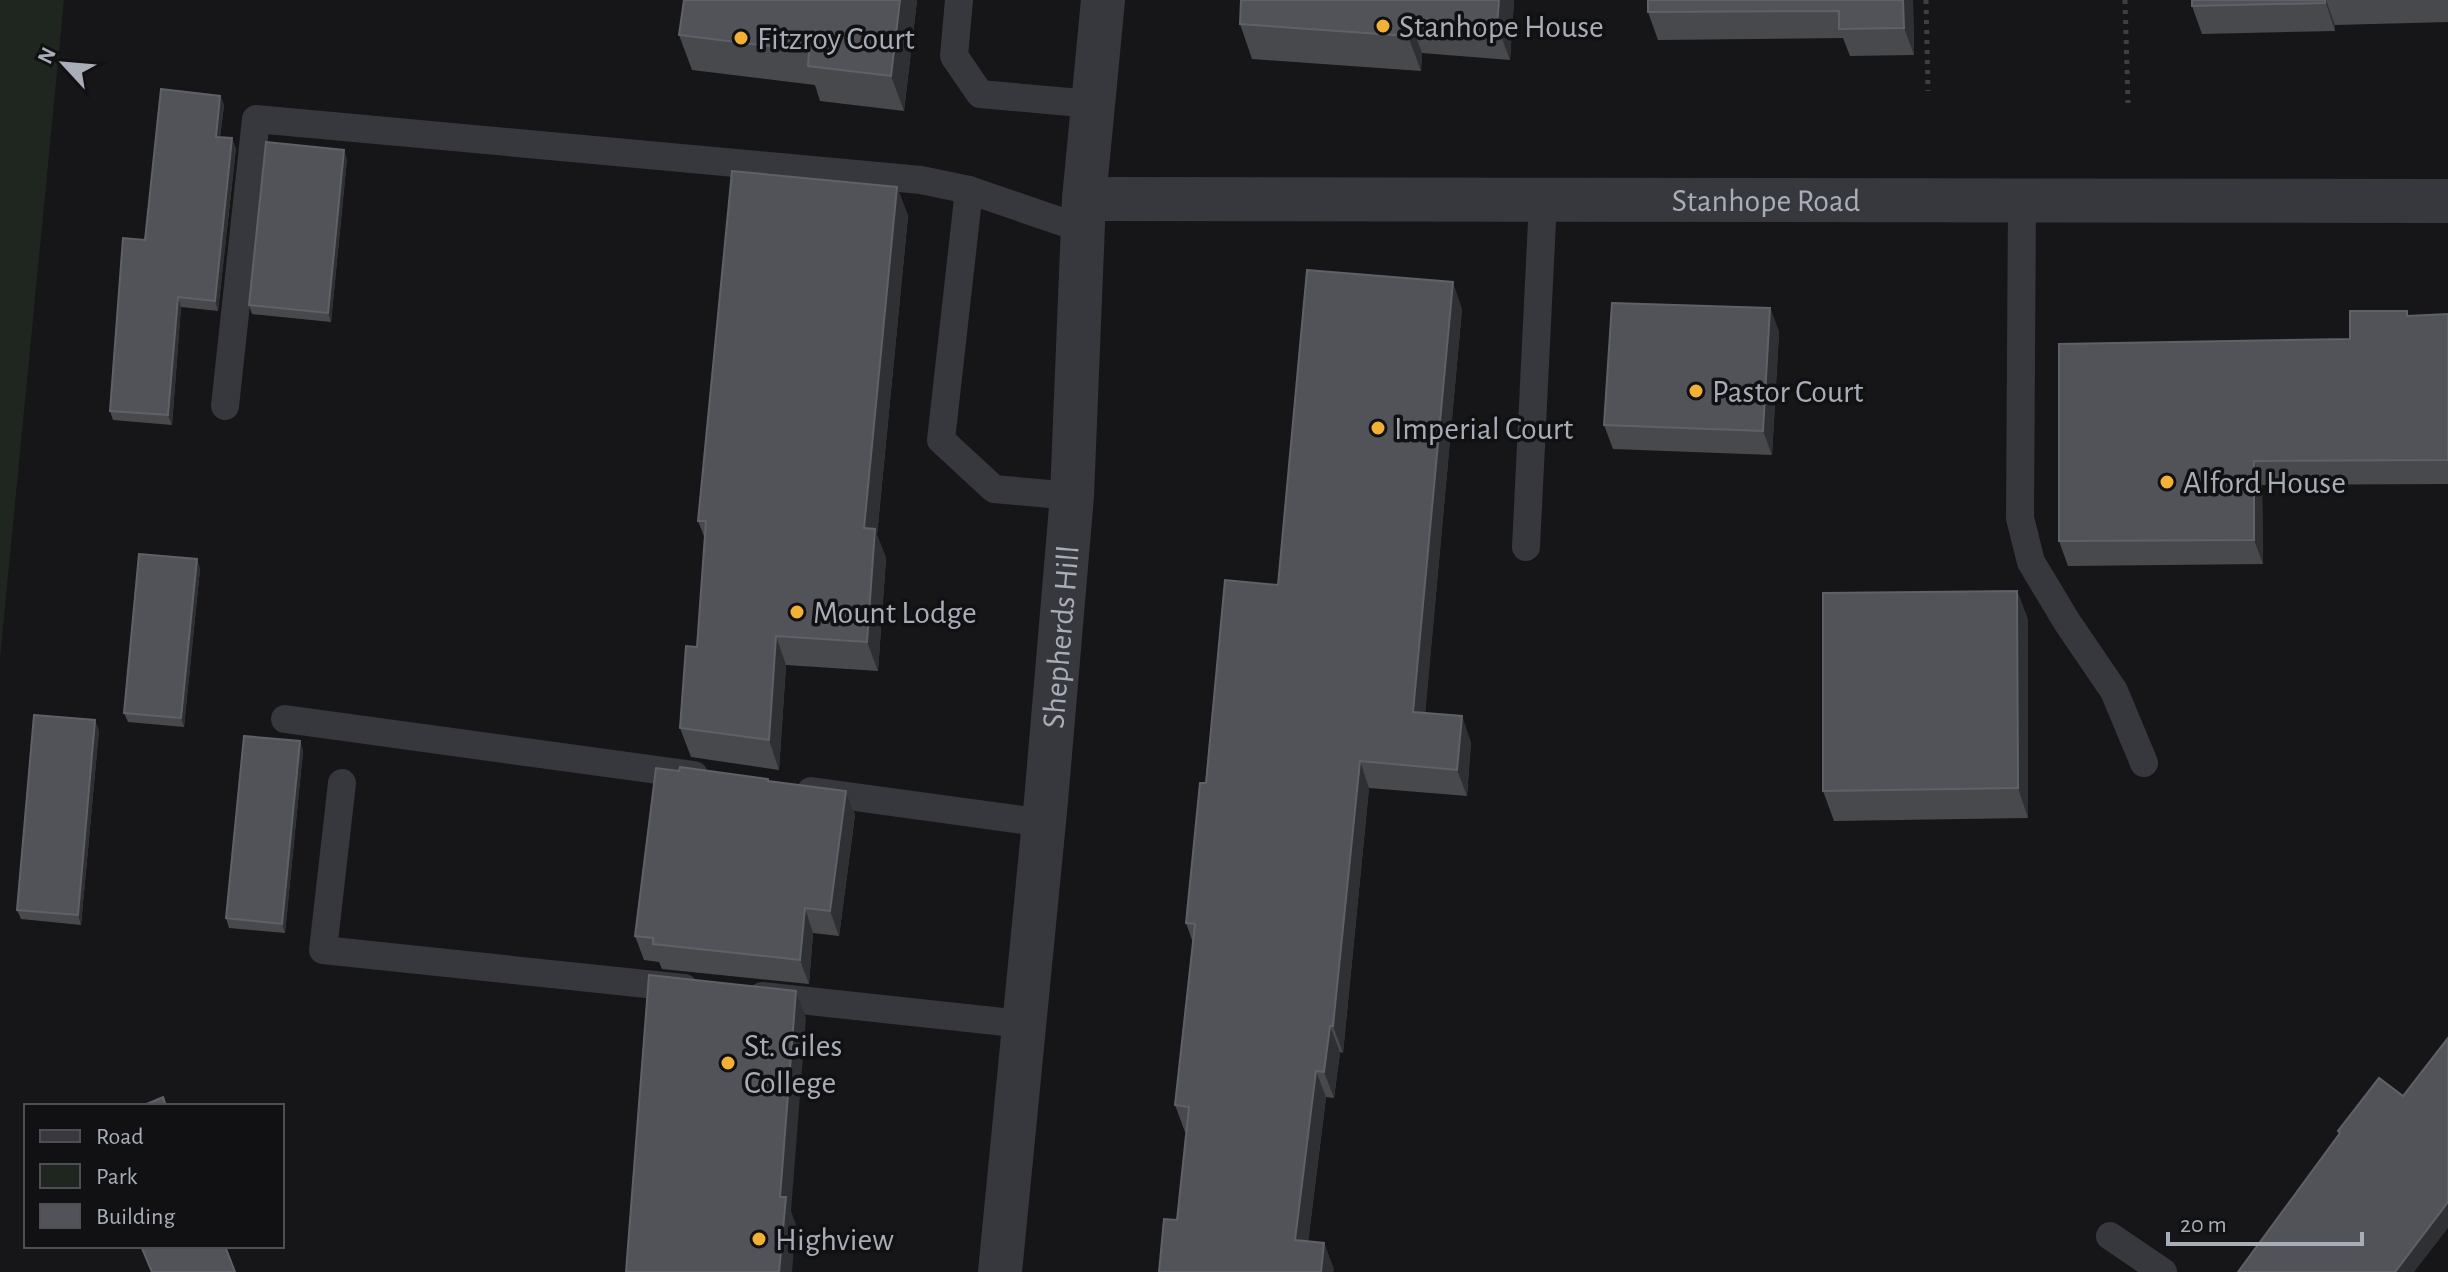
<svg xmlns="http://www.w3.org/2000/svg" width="2448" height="1272" font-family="'Alegreya Sans',sans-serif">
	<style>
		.green { fill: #1e261f }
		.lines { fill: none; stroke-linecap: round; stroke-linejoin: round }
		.path { stroke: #3d3f44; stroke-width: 5; stroke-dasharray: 4 6; stroke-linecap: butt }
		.service { stroke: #37383d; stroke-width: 28 }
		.minor { stroke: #37383d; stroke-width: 44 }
		.tertiary { stroke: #37383d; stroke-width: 44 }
		.wall { fill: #47494d }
		.shaded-wall { fill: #2f3033 }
		.building { fill: #525359; stroke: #5f6168; stroke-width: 2 }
		.poi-dot { fill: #f2b134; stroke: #111113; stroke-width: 3 }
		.labels { text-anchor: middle; stroke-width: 7; stroke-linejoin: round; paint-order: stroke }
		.poi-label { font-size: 32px; fill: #a8adb8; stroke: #111113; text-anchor: start }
		.street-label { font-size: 32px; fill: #a8adb8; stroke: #111113 }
	</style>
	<rect width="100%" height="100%" fill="#161618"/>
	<!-- green -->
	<path class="green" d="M 0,0 L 64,0 L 0,658 Z"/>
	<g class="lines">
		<!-- path -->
		<g class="path">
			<path d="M 1926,0 L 1928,91"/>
			<path d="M 2125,0 L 2128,103"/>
		</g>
		<!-- service -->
		<g class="service">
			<path d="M 959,0 L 954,56 L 980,94 L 1092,104"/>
			<path d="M 969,190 L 941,440 L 994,489 L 1072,496"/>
			<path d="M 2022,200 L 2020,518 L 2031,562 L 2067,622 L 2114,691 L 2144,763"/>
			<path d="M 225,406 L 256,119 L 921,180 L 969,190 L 1083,229"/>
			<path d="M 1526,547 L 1543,201"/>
			<path d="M 285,719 L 694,775"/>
			<path d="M 342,783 L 323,950 L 684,988"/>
			<path d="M 811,791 L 1044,823"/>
			<path d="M 762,996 L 1023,1024"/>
			<path d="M 2110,1236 L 2163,1272"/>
		</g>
		<!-- minor -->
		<path class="minor" id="s1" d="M 1084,199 L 2448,201"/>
		<!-- tertiary -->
		<path class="tertiary" id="s2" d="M 1000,1272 L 1046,801 L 1072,496 L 1084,199 L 1103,0"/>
	</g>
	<!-- wall -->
	<g class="wall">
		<path d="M 917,0 L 904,111 L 820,101 L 815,85 L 692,70 L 679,35 Z"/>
		<path d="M 1514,0 L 1510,60 L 1422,53 L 1421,71 L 1252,59 L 1240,24 Z"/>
		<path d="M 1648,0 L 1913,0 L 1914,55 L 1850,56 L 1843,38 L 1658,40 L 1648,12 Z"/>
		<path d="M 2192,0 L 2448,0 L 2448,22 L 2335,25 L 2335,31 L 2202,34 L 2192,6 Z"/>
		<path d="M 220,96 L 224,105 L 220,137 L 236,148 L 218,311 L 181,307 L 172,425 L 113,420 L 110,411 L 145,240 Z"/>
		<path d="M 347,159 L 331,322 L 252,314 L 249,305 Z"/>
		<path d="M 897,187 L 908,216 L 877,535 L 886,558 L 878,671 L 786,665 L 779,770 L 691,757 L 680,728 L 697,647 L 705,539 L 698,521 Z"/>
		<path d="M 1770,308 L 1779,332 L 1772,455 L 1613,449 L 1604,425 Z"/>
		<path d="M 1462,309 L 1425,713 L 1471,742 L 1467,796 L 1369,788 L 1343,1053 L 1340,1052 L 1334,1098 L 1326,1097 L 1308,1242 L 1324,1243 L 1334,1270 L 1177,1220 L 1186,1132 L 1185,1132 L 1175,1105 L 1193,943 L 1186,923 L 1206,783 L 1278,585 Z"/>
		<path d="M 2407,311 L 2408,316 L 2448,314 L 2448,484 L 2262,485 L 2263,564 L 2068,566 L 2059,541 Z"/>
		<path d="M 197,559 L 200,569 L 184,727 L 128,722 L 124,713 Z"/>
		<path d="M 2017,591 L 2028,620 L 2028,818 L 1834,821 L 1823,791 Z"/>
		<path d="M 99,730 L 81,925 L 21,919 L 17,910 Z"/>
		<path d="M 300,741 L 303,751 L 285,933 L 229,928 L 226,918 Z"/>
		<path d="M 769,781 L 846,791 L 855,815 L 839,936 L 813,933 L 809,984 L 662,969 L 659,962 L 644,960 L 635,936 Z"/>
	</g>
	<!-- shaded-wall -->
	<g class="shaded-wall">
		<path d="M 900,0 L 917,0 L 904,111 L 891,76 Z"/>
		<path d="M 1499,0 L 1514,0 L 1510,60 L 1497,25 Z"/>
		<path d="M 1903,0 L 1913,0 L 1914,55 L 1904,28 Z"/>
		<path d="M 2325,0 L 2326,0 L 2335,25 L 2335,31 Z"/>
		<path d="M 1409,18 L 1422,53 L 1421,71 L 1408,36 Z"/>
		<path d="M 220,96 L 224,105 L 219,146 L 216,137 Z"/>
		<path d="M 232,138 L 236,148 L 218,311 L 215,301 Z"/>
		<path d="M 344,150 L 347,159 L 331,322 L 328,313 Z"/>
		<path d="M 897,187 L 908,216 L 877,535 L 886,558 L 878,671 L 867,642 L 864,528 Z"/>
		<path d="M 1453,282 L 1462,309 L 1423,738 L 1413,712 Z"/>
		<path d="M 178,297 L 181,307 L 172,425 L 168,415 Z"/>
		<path d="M 1770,308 L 1779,332 L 1772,455 L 1763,431 Z"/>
		<path d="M 2254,461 L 2262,485 L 2263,564 L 2254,540 Z"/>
		<path d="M 197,559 L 200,569 L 184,727 L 181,718 Z"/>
		<path d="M 2017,591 L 2028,620 L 2028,818 L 2018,788 Z"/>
		<path d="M 776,636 L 786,665 L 779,770 L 769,740 Z"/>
		<path d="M 1462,716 L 1471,742 L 1467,796 L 1457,770 Z"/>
		<path d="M 95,720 L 99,730 L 81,925 L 78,915 Z"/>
		<path d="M 300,741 L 303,751 L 285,933 L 282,924 Z"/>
		<path d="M 1360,761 L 1369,788 L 1343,1053 L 1333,1026 Z"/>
		<path d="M 846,791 L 855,815 L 839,936 L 830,911 Z"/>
		<path d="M 805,908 L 813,933 L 809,984 L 800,960 Z"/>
		<path d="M 796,991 L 806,1018 L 791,1211 L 796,1225 L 792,1272 L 779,1272 L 780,1197 Z"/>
		<path d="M 1330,1026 L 1340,1052 L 1334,1098 L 1324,1072 Z"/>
		<path d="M 1316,1071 L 1326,1097 L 1305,1267 L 1295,1240 Z"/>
		<path d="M 2448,1202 L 2448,1228 L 2414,1272 L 2395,1272 Z"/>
		<path d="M 1324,1243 L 1334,1270 L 1333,1272 L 1321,1272 Z"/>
	</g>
	<!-- building -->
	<g class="building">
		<path d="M 684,0 L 900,0 L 891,76 L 808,66 L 809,51 L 679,35 Z"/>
		<path d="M 1241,0 L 1499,0 L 1497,25 L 1409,18 L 1408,36 L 1240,24 Z"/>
		<path d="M 1648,0 L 1903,0 L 1904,28 L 1839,29 L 1839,11 L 1648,12 Z"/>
		<path d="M 2192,0 L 2325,0 L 2325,3 L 2192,6 Z"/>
		<path d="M 161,89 L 220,96 L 216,137 L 232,138 L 215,301 L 178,297 L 168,415 L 110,411 L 123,238 L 145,240 Z"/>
		<path d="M 266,142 L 344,150 L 328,313 L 249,305 Z"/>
		<path d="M 732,171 L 897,187 L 864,528 L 875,529 L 867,642 L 776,636 L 769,740 L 680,728 L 686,646 L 697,647 L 706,521 L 698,521 Z"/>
		<path d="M 1307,270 L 1453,282 L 1413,712 L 1462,716 L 1457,770 L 1360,761 L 1333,1026 L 1330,1026 L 1324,1072 L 1316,1071 L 1295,1240 L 1324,1243 L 1321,1272 L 1159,1272 L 1164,1219 L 1177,1220 L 1189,1107 L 1175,1105 L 1195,924 L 1186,923 L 1200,783 L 1206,783 L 1225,580 L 1278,585 Z"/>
		<path d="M 1612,303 L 1770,308 L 1763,431 L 1604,425 Z"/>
		<path d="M 2350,311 L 2407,311 L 2407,316 L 2448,314 L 2448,460 L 2254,461 L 2254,540 L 2059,541 L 2059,344 L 2350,339 Z"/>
		<path d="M 139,554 L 197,559 L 181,718 L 124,713 Z"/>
		<path d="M 2017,591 L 2018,788 L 1823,791 L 1823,593 Z"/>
		<path d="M 34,715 L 95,720 L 78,915 L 17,910 Z"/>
		<path d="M 244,736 L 300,741 L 282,924 L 226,918 Z"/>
		<path d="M 680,767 L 768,779 L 768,781 L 846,791 L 830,911 L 805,908 L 800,960 L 653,944 L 653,938 L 635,936 L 656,768 L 679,771 Z"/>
		<path d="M 649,975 L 796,991 L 780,1197 L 786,1197 L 779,1272 L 626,1272 Z"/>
		<path d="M 2448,1038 L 2448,1202 L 2395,1272 L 2238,1272 L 2340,1133 L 2338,1131 L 2379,1078 L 2403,1096 Z"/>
		<path d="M 163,1097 L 166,1106 L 142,1106 Z"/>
		<path d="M 141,1246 L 225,1246 L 235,1272 L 152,1272 Z"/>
	</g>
	<!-- markers -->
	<g class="poi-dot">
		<circle cx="1383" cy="26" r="8"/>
		<circle cx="741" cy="38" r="8"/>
		<circle cx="1696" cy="391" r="8"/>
		<circle cx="1378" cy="428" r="8"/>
		<circle cx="2167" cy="482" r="8"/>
		<circle cx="797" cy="612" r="8"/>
		<circle cx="728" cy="1063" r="8"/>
		<circle cx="759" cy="1239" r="8"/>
	</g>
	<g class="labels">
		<!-- poi labels -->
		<g class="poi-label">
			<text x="1399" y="37">Stanhope House</text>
			<text x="757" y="49">Fitzroy Court</text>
			<text x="1712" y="402">Pastor Court</text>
			<text x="1394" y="439">Imperial Court</text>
			<text x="2183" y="493">Alford House</text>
			<text x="813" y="623">Mount Lodge</text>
			<text x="744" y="1056">St. Giles<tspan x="744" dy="37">College</tspan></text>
			<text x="775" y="1250">Highview</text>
		</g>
		<!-- street labels -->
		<g class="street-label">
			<text dy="11" stroke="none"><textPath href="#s1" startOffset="682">Stanhope Road</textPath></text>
			<text dy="11" stroke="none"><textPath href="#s2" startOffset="638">Shepherds Hill</textPath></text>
		</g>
	</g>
	<!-- legend -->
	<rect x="24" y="1104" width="260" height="144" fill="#111113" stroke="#4d4f55" stroke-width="2"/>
	<rect x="40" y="1130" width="40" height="12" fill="#37383d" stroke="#4d4f55" stroke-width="2"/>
	<text x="96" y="1144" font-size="24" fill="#a8adb8">Road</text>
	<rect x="40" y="1164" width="40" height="24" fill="#1e261f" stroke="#4d4f55" stroke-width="2"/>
	<text x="96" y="1184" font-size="24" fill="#a8adb8">Park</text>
	<rect x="40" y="1204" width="40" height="24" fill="#525359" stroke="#4d4f55" stroke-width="2"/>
	<text x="96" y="1224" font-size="24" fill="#a8adb8">Building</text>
	<!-- north arrow -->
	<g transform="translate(64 64) rotate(296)" stroke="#111113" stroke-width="6" paint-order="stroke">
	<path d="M0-6L14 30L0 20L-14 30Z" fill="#a8adb8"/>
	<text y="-12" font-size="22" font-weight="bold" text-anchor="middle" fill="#a8adb8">N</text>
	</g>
	<!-- scale -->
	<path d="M2168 1232v12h194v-12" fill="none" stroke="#a8adb8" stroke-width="4"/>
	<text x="2180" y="1232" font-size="24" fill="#a8adb8" stroke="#111113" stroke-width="6" paint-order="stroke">20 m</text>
</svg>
